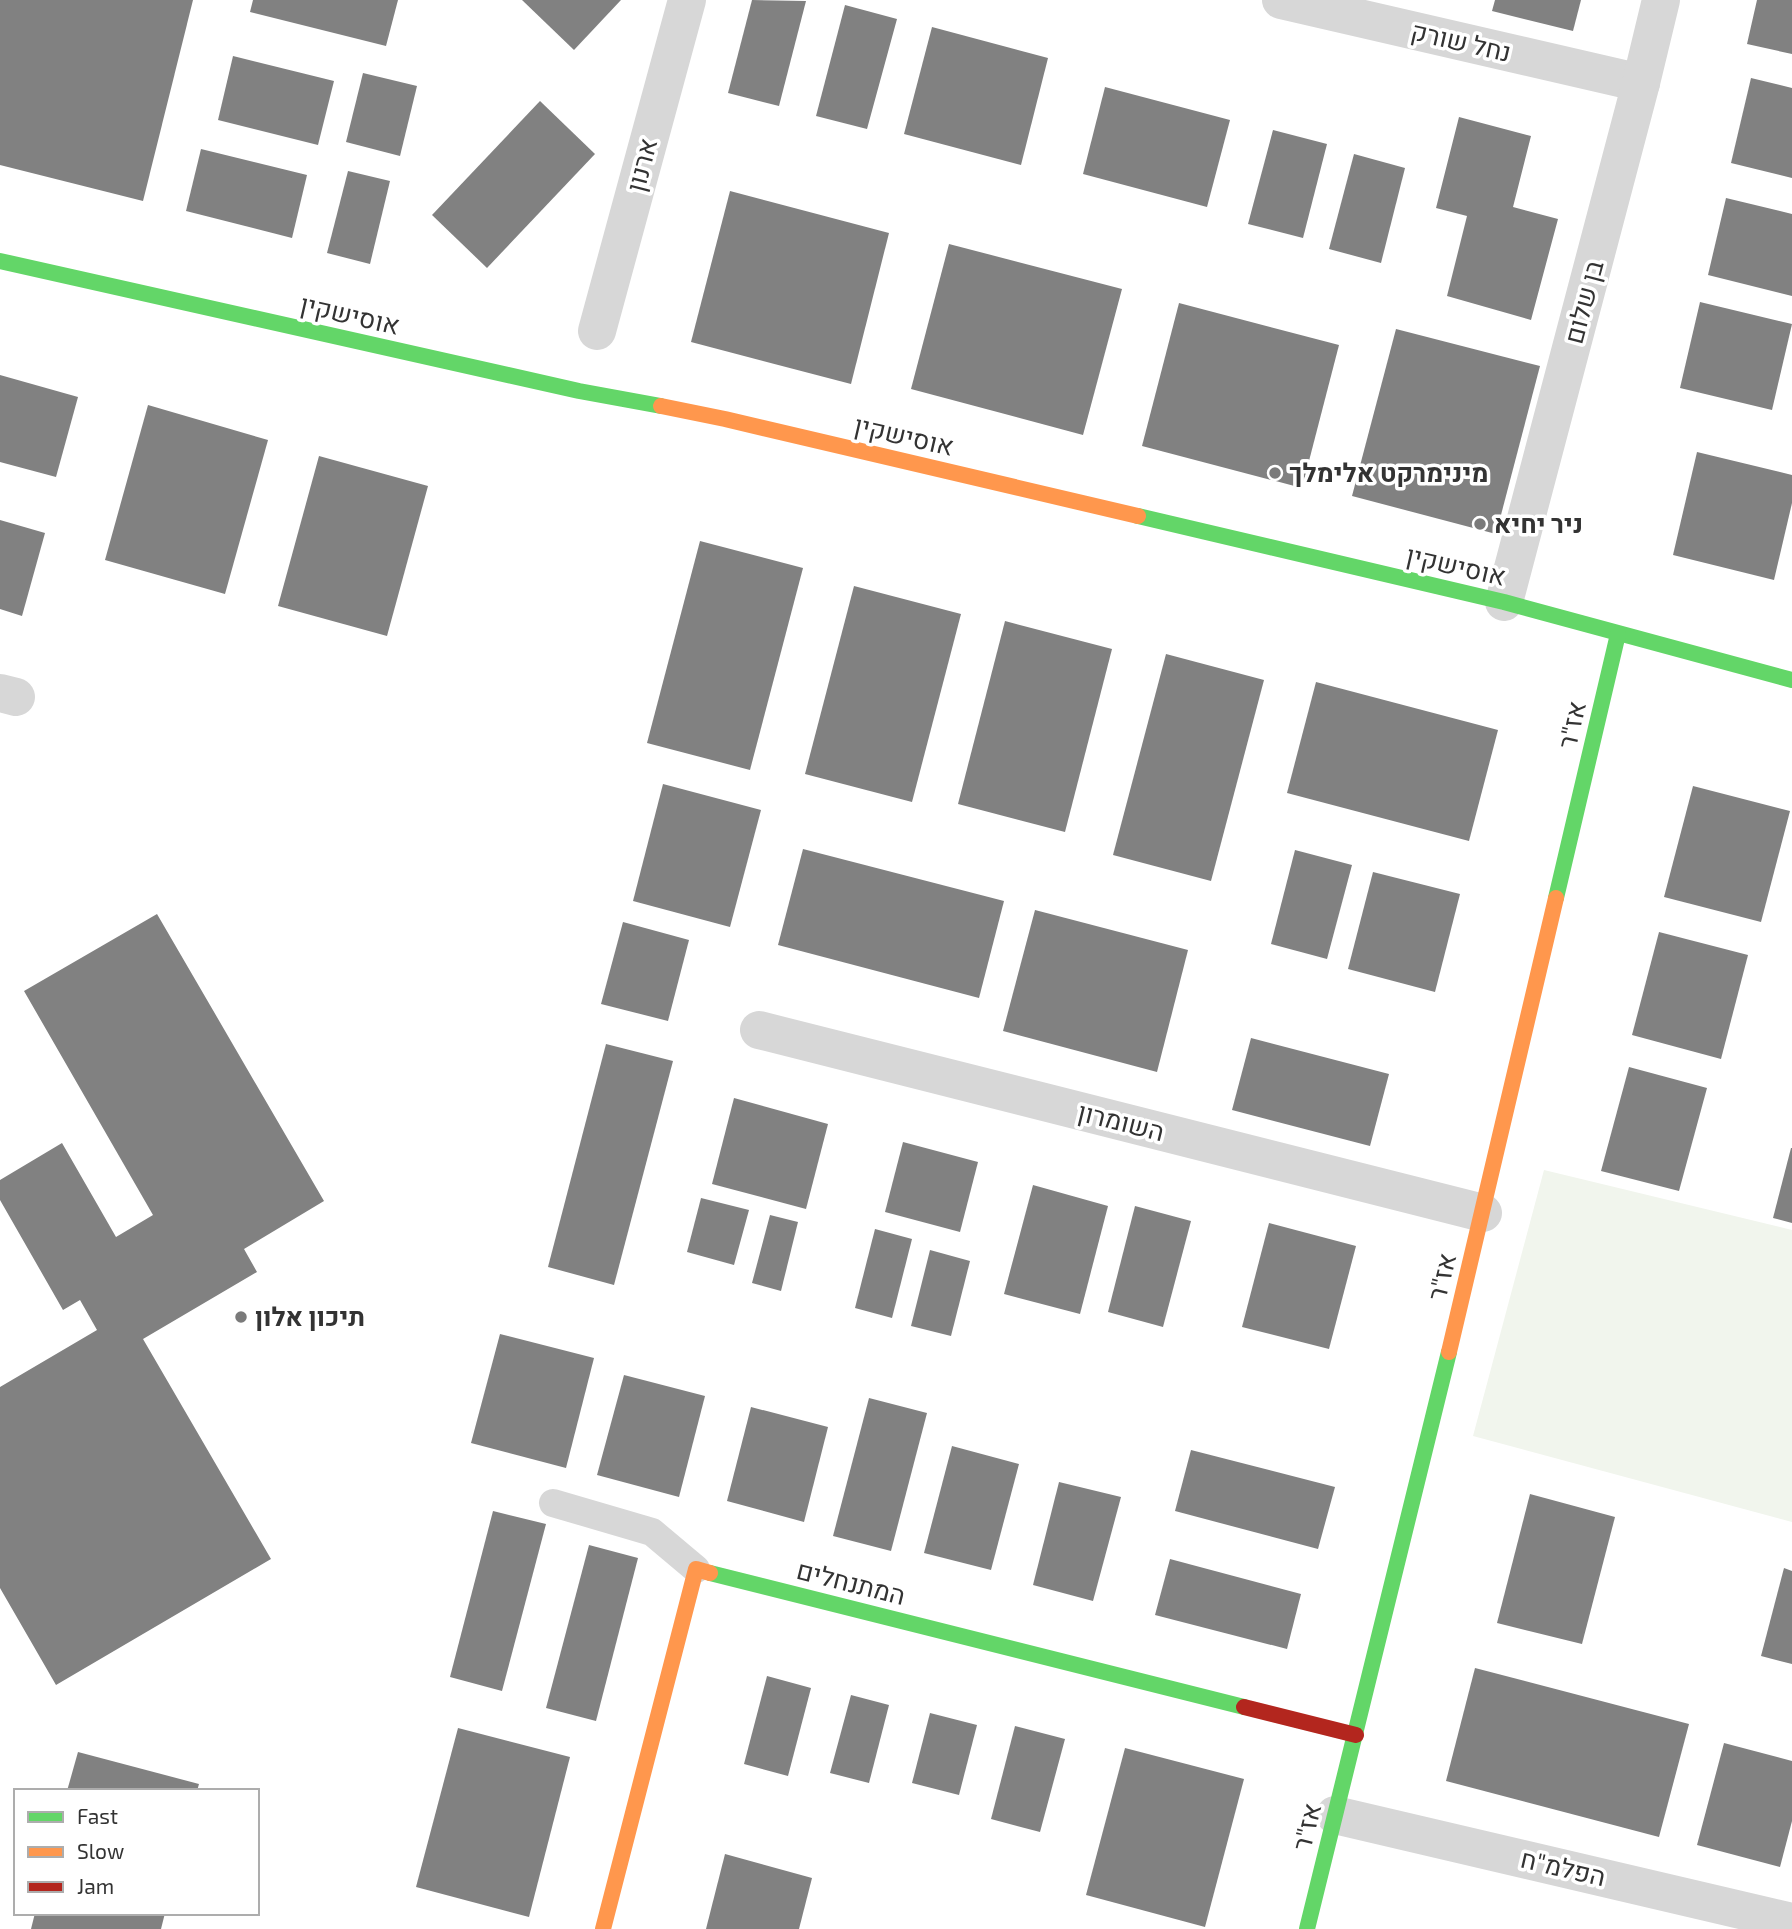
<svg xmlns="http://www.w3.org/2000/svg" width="1792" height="1929" font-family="'Exo 2',Heebo,sans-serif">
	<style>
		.green { fill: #f1f5ed }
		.building { fill: #818181 }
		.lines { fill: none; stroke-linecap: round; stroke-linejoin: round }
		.lane { stroke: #d7d7d7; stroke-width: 28 }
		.street { stroke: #d7d7d7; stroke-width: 38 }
		.fast { stroke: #63d668; stroke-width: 16 }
		.slow { stroke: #ff974d; stroke-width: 16 }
		.jam { stroke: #b3261e; stroke-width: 16 }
		.poi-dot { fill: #7a7a7a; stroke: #fff; stroke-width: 2.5 }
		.labels { text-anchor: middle; stroke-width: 7; stroke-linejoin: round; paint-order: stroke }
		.street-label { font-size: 26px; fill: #333; stroke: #fff }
		.poi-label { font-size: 26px; font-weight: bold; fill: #333; stroke: #fff; text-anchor: start }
	</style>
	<rect width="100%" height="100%" fill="#fff"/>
	<!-- green -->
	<path class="green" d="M 1544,1170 L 1792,1230 L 1792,1522 L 1473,1436 Z"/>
	<!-- building -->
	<g class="building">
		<path d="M 0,0 L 193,0 L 143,201 L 0,165 Z"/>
		<path d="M 253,0 L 398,0 L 386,46 L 250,12 Z"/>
		<path d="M 522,0 L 621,0 L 574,50 Z"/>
		<path d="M 752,0 L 806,1 L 779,106 L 728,93 Z"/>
		<path d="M 1495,0 L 1581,0 L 1573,31 L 1492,11 Z"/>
		<path d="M 1757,0 L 1792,0 L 1792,54 L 1747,44 Z"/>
		<path d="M 845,5 L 897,19 L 867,129 L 816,116 Z"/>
		<path d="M 932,27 L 1048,58 L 1021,165 L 904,134 Z"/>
		<path d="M 233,56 L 334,81 L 318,145 L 218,120 Z"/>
		<path d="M 363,73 L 417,86 L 400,156 L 346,142 Z"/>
		<path d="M 1751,78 L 1792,88 L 1792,178 L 1731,163 Z"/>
		<path d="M 1105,87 L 1230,120 L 1207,207 L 1083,174 Z"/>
		<path d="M 540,101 L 595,154 L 487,268 L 432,215 Z"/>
		<path d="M 1459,117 L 1531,136 L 1513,207 L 1558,219 L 1531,320 L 1447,296 L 1467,216 L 1436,208 Z"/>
		<path d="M 1273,130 L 1327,144 L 1303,238 L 1248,224 Z"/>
		<path d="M 201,149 L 307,175 L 292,238 L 186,211 Z"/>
		<path d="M 1354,154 L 1405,168 L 1381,263 L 1329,249 Z"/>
		<path d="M 348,171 L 390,181 L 370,264 L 327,253 Z"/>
		<path d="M 730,191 L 889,233 L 851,384 L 691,342 Z"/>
		<path d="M 1726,198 L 1792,214 L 1792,296 L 1708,275 Z"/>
		<path d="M 949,244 L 1122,289 L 1083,435 L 911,389 Z"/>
		<path d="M 1700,302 L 1792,324 L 1772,410 L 1680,388 Z"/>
		<path d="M 1179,303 L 1339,345 L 1302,488 L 1142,446 Z"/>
		<path d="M 1396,329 L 1540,366 L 1496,534 L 1352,496 Z"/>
		<path d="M 0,375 L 78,397 L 56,477 L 0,462 Z"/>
		<path d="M 148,405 L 268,440 L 225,594 L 105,560 Z"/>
		<path d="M 1697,452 L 1792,475 L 1792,503 L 1774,580 L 1673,555 Z"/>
		<path d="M 319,456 L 428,486 L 387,636 L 278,606 Z"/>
		<path d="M 0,520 L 45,533 L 22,616 L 0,609 Z"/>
		<path d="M 700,541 L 803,568 L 750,770 L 647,743 Z"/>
		<path d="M 854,586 L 961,614 L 912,802 L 805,774 Z"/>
		<path d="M 1005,621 L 1112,649 L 1065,832 L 958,804 Z"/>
		<path d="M 1166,654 L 1264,680 L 1211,881 L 1113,855 Z"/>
		<path d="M 1316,682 L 1498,730 L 1469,841 L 1287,793 Z"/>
		<path d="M 663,784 L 761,810 L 730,927 L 633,901 Z"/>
		<path d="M 1693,786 L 1790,811 L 1761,922 L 1664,897 Z"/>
		<path d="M 803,849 L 1004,901 L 979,998 L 778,945 Z"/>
		<path d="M 1295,850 L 1352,865 L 1327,959 L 1271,944 Z"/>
		<path d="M 1373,872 L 1460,894 L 1435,992 L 1348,969 Z"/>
		<path d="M 1035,910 L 1188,950 L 1157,1072 L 1003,1031 Z"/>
		<path d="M 157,914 L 324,1201 L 244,1249 L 257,1272 L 143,1339 L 271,1559 L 56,1685 L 0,1588 L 0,1387 L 97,1330 L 80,1300 L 63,1310 L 0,1200 L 0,1180 L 62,1143 L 116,1237 L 153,1215 L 24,991 Z"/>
		<path d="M 623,922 L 689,940 L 668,1021 L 601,1004 Z"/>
		<path d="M 1659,932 L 1748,955 L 1721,1059 L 1632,1035 Z"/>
		<path d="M 1251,1038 L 1389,1074 L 1370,1146 L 1232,1110 Z"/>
		<path d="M 606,1044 L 673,1061 L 614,1285 L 548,1267 Z"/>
		<path d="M 1629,1067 L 1707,1088 L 1679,1191 L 1601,1171 Z"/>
		<path d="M 734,1098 L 828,1124 L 806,1209 L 712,1184 Z"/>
		<path d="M 903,1142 L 978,1162 L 960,1232 L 885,1212 Z"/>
		<path d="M 1791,1148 L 1792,1148 L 1792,1223 L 1773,1218 Z"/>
		<path d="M 1033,1185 L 1108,1206 L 1080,1314 L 1004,1294 Z"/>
		<path d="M 701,1198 L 749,1210 L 734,1265 L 687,1252 Z"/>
		<path d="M 1135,1206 L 1191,1221 L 1163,1327 L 1108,1312 Z"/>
		<path d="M 770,1215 L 798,1222 L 781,1291 L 752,1283 Z"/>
		<path d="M 1269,1223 L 1356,1246 L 1329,1349 L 1242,1327 Z"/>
		<path d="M 875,1229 L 912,1239 L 892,1318 L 855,1308 Z"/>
		<path d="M 930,1250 L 970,1261 L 951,1336 L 911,1326 Z"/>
		<path d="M 500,1334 L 594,1358 L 566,1468 L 471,1443 Z"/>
		<path d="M 624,1375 L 705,1396 L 679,1497 L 597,1475 Z"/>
		<path d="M 869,1398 L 927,1413 L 891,1551 L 833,1536 Z"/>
		<path d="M 751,1407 L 828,1427 L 804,1522 L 727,1501 Z"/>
		<path d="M 952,1446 L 1019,1464 L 991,1570 L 924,1553 Z"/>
		<path d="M 1191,1450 L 1335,1487 L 1318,1549 L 1175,1511 Z"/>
		<path d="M 1059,1482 L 1121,1497 L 1093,1601 L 1033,1585 Z"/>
		<path d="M 1530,1494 L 1615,1517 L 1582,1644 L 1497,1623 Z"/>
		<path d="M 493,1511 L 546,1524 L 502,1691 L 450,1677 Z"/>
		<path d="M 589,1545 L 638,1558 L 596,1721 L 546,1708 Z"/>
		<path d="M 1170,1559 L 1301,1594 L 1287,1649 L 1155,1615 Z"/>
		<path d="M 1784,1568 L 1792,1571 L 1792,1664 L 1761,1656 Z"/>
		<path d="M 1475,1668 L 1689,1724 L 1659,1837 L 1446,1781 Z"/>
		<path d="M 767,1676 L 811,1688 L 788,1776 L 744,1764 Z"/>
		<path d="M 851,1695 L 889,1705 L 869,1783 L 830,1773 Z"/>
		<path d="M 930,1713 L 977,1725 L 959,1795 L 912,1783 Z"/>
		<path d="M 1015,1726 L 1065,1739 L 1040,1832 L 991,1819 Z"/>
		<path d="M 458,1728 L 570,1757 L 529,1917 L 416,1887 Z"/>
		<path d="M 1724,1743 L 1792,1761 L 1792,1821 L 1780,1867 L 1697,1845 Z"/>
		<path d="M 1125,1748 L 1244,1779 L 1205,1927 L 1086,1895 Z"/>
		<path d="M 78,1752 L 199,1784 L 197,1791 L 67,1791 Z"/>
		<path d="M 725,1854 L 812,1878 L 799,1929 L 706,1929 Z"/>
		<path d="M 35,1913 L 165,1913 L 161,1929 L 31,1929 Z"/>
	</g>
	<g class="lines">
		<!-- lane -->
		<path class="lane" d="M 553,1503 L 652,1532 L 696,1569"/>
		<!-- street -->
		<g class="street">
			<path d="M 1281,0 L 1641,83"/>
			<path d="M 597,331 L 687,0"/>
			<path d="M 1504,602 L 1641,83 L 1661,0"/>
			<path d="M 0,693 L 16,697"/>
			<path d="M 759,1030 L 1483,1213"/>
			<path d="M 1335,1815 L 1792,1922"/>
		</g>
		<!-- fast -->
		<g class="fast">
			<path d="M 0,261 L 579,391 L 661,406"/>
			<path d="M 1138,516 L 1504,602 L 1792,680"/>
			<path d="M 1556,898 L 1618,634"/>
			<path d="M 710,1573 L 1244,1707"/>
			<path d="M 1307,1929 L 1449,1352"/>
		</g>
		<!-- slow -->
		<g class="slow">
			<path d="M 661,406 L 725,419 L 1138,516"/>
			<path d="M 1449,1352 L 1556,898"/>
			<path d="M 603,1929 L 696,1569 L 710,1573"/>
		</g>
		<!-- jam -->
		<path class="jam" d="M 1244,1707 L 1356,1735"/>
	</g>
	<!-- markers -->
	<g class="poi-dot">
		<circle cx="1275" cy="473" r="7"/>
		<circle cx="1480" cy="524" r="7"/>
		<circle cx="241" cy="1317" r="7"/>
	</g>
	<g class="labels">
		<!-- street labels -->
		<g class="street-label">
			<text transform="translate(1461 42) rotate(13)" y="9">נחל שורק</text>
			<text transform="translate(642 165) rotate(-75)" y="9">ארנון</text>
			<text transform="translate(1584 302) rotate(-75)" y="9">בן שלום</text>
			<text transform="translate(350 315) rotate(13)" y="9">אוסישקין</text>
			<text transform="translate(904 436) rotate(13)" y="9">אוסישקין</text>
			<text transform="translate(1456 566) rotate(13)" y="9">אוסישקין</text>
			<text transform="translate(1572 725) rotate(-77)" y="9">אז"ר</text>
			<text transform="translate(1121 1122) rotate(14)" y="9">השומרון</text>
			<text transform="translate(1442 1277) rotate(-76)" y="9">אז"ר</text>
			<text transform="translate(851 1583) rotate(14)" y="9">המתנחלים</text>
			<text transform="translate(1307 1827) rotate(-76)" y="9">אז"ר</text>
			<text transform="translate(1563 1868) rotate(13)" y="9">הפלמ"ח</text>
		</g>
		<!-- poi labels -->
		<g class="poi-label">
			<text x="1289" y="482">מינימרקט אלימלך</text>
			<text x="1494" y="533">ניר יחיא</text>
			<text x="255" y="1326">תיכון אלון</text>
		</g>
	</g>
	<!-- legend -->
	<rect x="14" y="1789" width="245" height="126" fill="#ffffff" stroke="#adadad" stroke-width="2"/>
	<rect x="28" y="1812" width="35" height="10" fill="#63d668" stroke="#adadad" stroke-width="2"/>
	<text x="77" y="1824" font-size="21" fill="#333333">Fast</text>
	<rect x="28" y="1847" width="35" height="10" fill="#ff974d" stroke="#adadad" stroke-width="2"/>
	<text x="77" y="1859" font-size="21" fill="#333333">Slow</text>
	<rect x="28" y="1882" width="35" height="10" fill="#b3261e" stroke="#adadad" stroke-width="2"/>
	<text x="77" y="1894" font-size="21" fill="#333333">Jam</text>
</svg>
